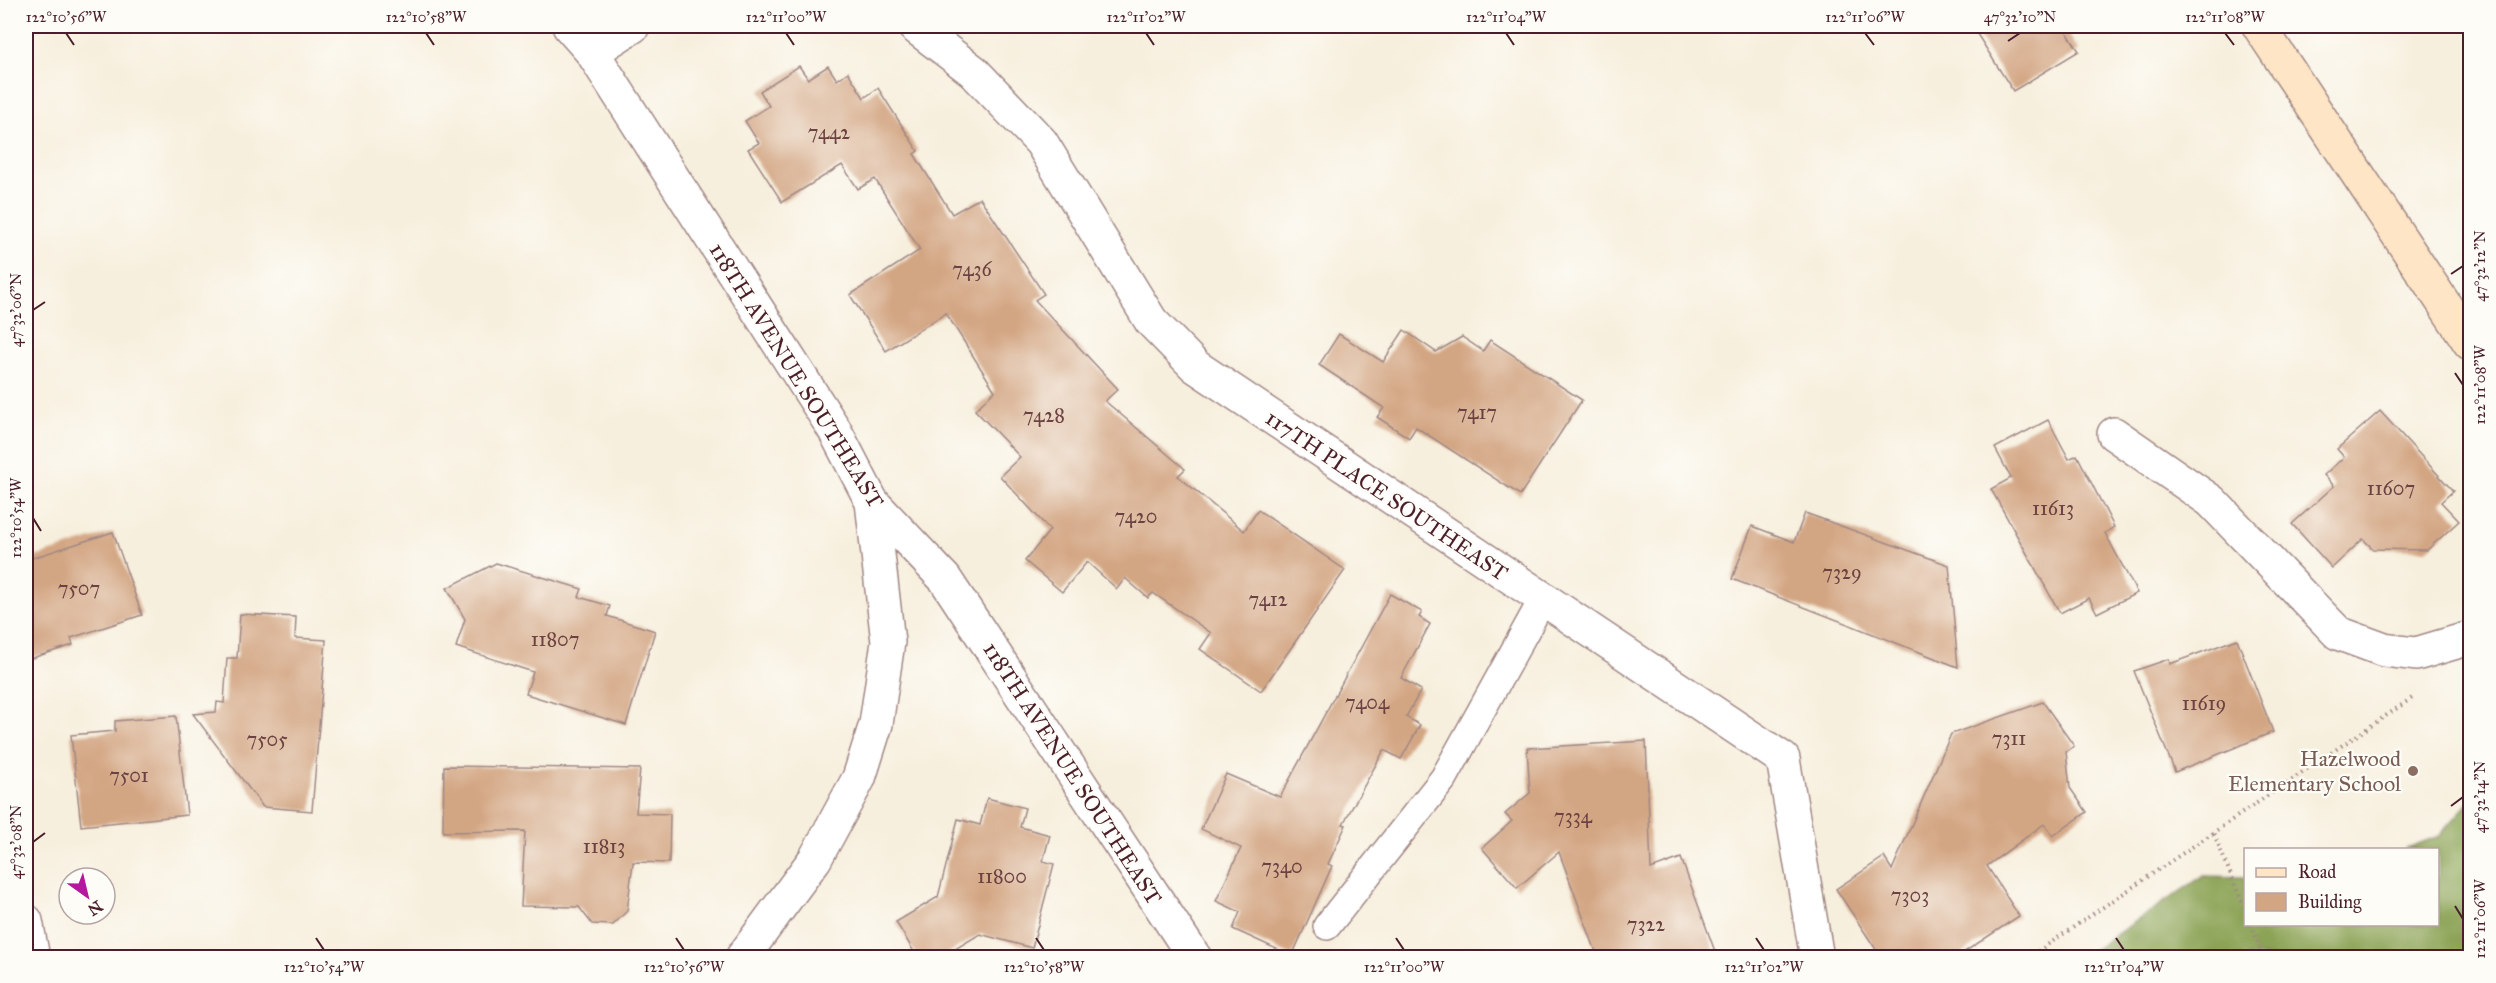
<svg xmlns="http://www.w3.org/2000/svg" width="2496" height="983" font-family="'IM FELL Great Primer',serif">
	<style>
		.forest { fill: #8ba354; stroke: #6a6140; stroke-width: 1.5 }
		.building { fill: #d3a683 }
		.lines { fill: none; stroke-linecap: round; stroke-linejoin: round }
		.lane-casing { stroke: #a08784; stroke-width: 30 }
		.street-casing { stroke: #a08784; stroke-width: 36 }
		.secondary-casing { stroke: #a08784; stroke-width: 36 }
		.path { stroke: #a08784; stroke-width: 4; stroke-dasharray: 1.5 4.5; stroke-linecap: butt }
		.lane { stroke: #fff; stroke-width: 27 }
		.street { stroke: #fff; stroke-width: 33 }
		.secondary { stroke: #fee5c5; stroke-width: 33 }
		.ticks { fill: none; stroke: #4a1f2b; stroke-width: 2 }
		.education-dot { fill: #8d6e63; stroke: #fdfcf7; stroke-width: 2 }
		.labels { text-anchor: middle; stroke-width: 4.5; stroke-linejoin: round; paint-order: stroke }
		.number-label { font-size: 20px; fill: #6c4141 }
		.street-label { font-size: 22px; fill: #4a1f2b; stroke: #fdfcf7 }
		.education-label { font-size: 22px; fill: #785e54; stroke: #fdfcf7; text-anchor: end }
		.neatline { fill: none; stroke: #4a1f2b; stroke-width: 2 }
		.ticks-label { font-size: 15px; text-anchor: middle; fill: #4a1f2b }
	</style>
	<rect width="100%" height="100%" fill="#fdfcf7"/>
	<filter id="ink" filterUnits="userSpaceOnUse"><feTurbulence type="fractalNoise" baseFrequency=".0167" numOctaves="2"/><feDisplacementMap in="SourceGraphic" scale="12" xChannelSelector="R" yChannelSelector="G"/><feConvolveMatrix kernelMatrix="1 2 1 2 8 2 1 2 1" color-interpolation-filters="sRGB"/></filter>
	<filter id="wash" filterUnits="userSpaceOnUse"><feTurbulence type="fractalNoise" baseFrequency=".008" numOctaves="4" result="noise"/><feDisplacementMap in="SourceGraphic" scale="24" xChannelSelector="R" yChannelSelector="G"/><feGaussianBlur stdDeviation="1.35" result="paint"/><feColorMatrix in="noise" values="0 0 0 0 0 0 0 0 0 0 0 0 0 0 0 0 0 1.4 0 .05"/><feComposite in="paint" operator="in"/></filter>
	<g filter="url(#wash)">
		<rect width="100%" height="100%" fill="#f7efdd"/>
		<!-- forest -->
		<path class="forest" d="M 2470,801 L 2470,957 L 2083,957 L 2203,876 L 2245,877 L 2246,924 L 2438,924 L 2438,850 L 2405,849 L 2439,836 Z"/>
		<g id="blocks">
			<!-- building -->
			<g class="building">
				<path d="M 1972,26 L 2063,26 L 2079,51 L 2013,91 Z"/>
				<path d="M 799,66 L 808,79 L 828,66 L 837,80 L 848,72 L 864,98 L 878,88 L 918,151 L 914,154 L 952,214 L 980,198 L 1044,294 L 1035,300 L 1118,389 L 1105,401 L 1185,469 L 1178,476 L 1244,531 L 1258,510 L 1345,570 L 1261,691 L 1200,649 L 1211,633 L 1153,593 L 1148,598 L 1125,578 L 1117,589 L 1087,562 L 1062,592 L 1025,561 L 1050,530 L 1000,476 L 1020,457 L 975,410 L 995,391 L 946,313 L 886,351 L 850,295 L 920,250 L 875,179 L 858,189 L 842,165 L 782,202 L 748,149 L 759,143 L 745,121 L 769,106 L 760,91 Z"/>
				<path d="M 1404,330 L 1436,352 L 1462,337 L 1483,351 L 1490,340 L 1582,400 L 1520,495 L 1416,427 L 1409,438 L 1377,417 L 1384,408 L 1319,365 L 1339,334 L 1383,362 Z"/>
				<path d="M 2380,411 L 2453,491 L 2441,502 L 2459,521 L 2427,550 L 2373,549 L 2363,539 L 2332,568 L 2292,524 L 2334,486 L 2324,475 L 2344,457 L 2337,449 Z"/>
				<path d="M 2048,420 L 2069,459 L 2077,455 L 2114,527 L 2105,533 L 2137,593 L 2097,613 L 2089,598 L 2060,613 L 1991,489 L 2011,478 L 1995,448 Z"/>
				<path d="M 1805,513 L 1949,565 L 1958,667 L 1732,579 L 1752,526 L 1794,542 Z"/>
				<path d="M 113,532 L 142,615 L 71,638 L 73,645 L 26,660 L 26,560 Z"/>
				<path d="M 496,563 L 582,589 L 579,597 L 610,606 L 607,616 L 655,631 L 626,725 L 526,694 L 533,672 L 456,647 L 465,619 L 447,588 Z"/>
				<path d="M 1390,594 L 1422,612 L 1419,617 L 1430,624 L 1401,678 L 1421,690 L 1406,717 L 1420,725 L 1401,759 L 1384,750 L 1343,824 L 1346,825 L 1328,864 L 1332,866 L 1292,956 L 1233,929 L 1240,912 L 1216,901 L 1241,848 L 1201,829 L 1226,774 L 1280,797 Z"/>
				<path d="M 240,614 L 296,617 L 295,638 L 326,640 L 312,811 L 263,807 L 193,714 L 216,712 L 217,702 L 224,703 L 227,658 L 237,658 Z"/>
				<path d="M 2237,639 L 2273,732 L 2175,772 L 2134,671 L 2169,659 L 2170,664 Z"/>
				<path d="M 2043,702 L 2074,746 L 2066,752 L 2070,788 L 2087,812 L 2053,836 L 2044,824 L 1987,866 L 2019,916 L 1957,957 L 1881,957 L 1836,889 L 1884,857 L 1892,870 L 1951,734 Z"/>
				<path d="M 176,716 L 187,815 L 81,826 L 71,735 L 115,731 L 115,721 Z"/>
				<path d="M 1646,741 L 1651,869 L 1681,858 L 1717,957 L 1598,957 L 1559,852 L 1517,888 L 1482,848 L 1512,821 L 1505,814 L 1530,793 L 1527,748 Z"/>
				<path d="M 444,766 L 640,769 L 636,813 L 670,814 L 669,863 L 633,862 L 627,911 L 613,925 L 592,924 L 579,907 L 521,906 L 525,831 L 443,832 Z"/>
				<path d="M 987,798 L 1025,808 L 1020,827 L 1050,835 L 1043,861 L 1054,864 L 1032,948 L 980,934 L 942,957 L 917,957 L 896,922 L 938,897 L 958,819 L 980,825 Z"/>
			</g>
		</g>
	</g>
	<g filter="url(#ink)">
		<use href="#blocks" fill-opacity="0" stroke="#a08784" stroke-width="1.5"/>
		<g class="lines">
			<defs>
				<path id="lane" d="M 1327,926 L 1444,778 L 1543,599"/>
				<g id="street">
					<path d="M 569,26 L 592,52 L 834,429 L 872,502 L 945,579 L 1195,958"/>
					<path d="M 914,26 L 973,71 L 1041,142 L 1151,321 L 1195,366 L 1783,759 L 1817,958"/>
					<path d="M 592,52 L 633,26"/>
					<path d="M 2114,434 L 2211,501 L 2338,633 L 2384,650 L 2416,654 L 2470,638"/>
					<path d="M 26,921 L 33,958"/>
					<path d="M 742,958 L 815,859 L 859,778 L 876,724 L 888,642 L 872,502"/>
				</g>
				<path id="secondary" d="M 2259,26 L 2470,343"/>
			</defs>
			<!-- lane casing -->
			<use href="#lane" class="lane-casing"/>
			<!-- street casing -->
			<use href="#street" class="street-casing"/>
			<!-- secondary casing -->
			<use href="#secondary" class="secondary-casing"/>
			<!-- path -->
			<g class="path">
				<path d="M 2214,834 L 2246,912"/>
				<path d="M 2251,924 L 2264,958"/>
				<path d="M 2028,958 L 2415,696"/>
			</g>
			<!-- lane -->
			<use href="#lane" class="lane"/>
			<!-- street -->
			<use href="#street" class="street"/>
			<!-- secondary -->
			<use href="#secondary" class="secondary"/>
		</g>
	</g>
	<!-- ticks -->
	<path class="ticks" d="M 66,33 L 74,45M 426,33 L 434,45M 786,33 L 794,45M 1146,33 L 1154,45M 1506,33 L 1514,45M 1865,33 L 1874,45M 2225,33 L 2234,45M 2008,41 L 2020,33M 2451,274 L 2463,266M 33,310 L 45,302M 2455,373 L 2463,385M 33,518 L 41,531M 2451,806 L 2463,797M 33,842 L 45,833M 2455,906 L 2463,919M 316,938 L 324,950M 676,938 L 684,950M 1036,938 L 1044,950M 1396,938 L 1404,950M 1756,938 L 1764,950M 2116,938 L 2124,950"/>
	<!-- markers -->
	<circle class="education-dot" cx="2413" cy="771" r="6"/>
	<g class="labels">
		<!-- number labels -->
		<g class="number-label">
			<text x="829" y="139">7442</text>
			<text x="972" y="276">7436</text>
			<text x="1477" y="419">7417</text>
			<text x="1044" y="422">7428</text>
			<text x="2391" y="495">11607</text>
			<text x="2053" y="515">11613</text>
			<text x="1136" y="523">7420</text>
			<text x="1842" y="579">7329</text>
			<text x="79" y="595">7507</text>
			<text x="1268" y="606">7412</text>
			<text x="555" y="646">11807</text>
			<text x="1367" y="709">7404</text>
			<text x="2204" y="710">11619</text>
			<text x="2009" y="745">7311</text>
			<text x="267" y="746">7505</text>
			<text x="129" y="782">7501</text>
			<text x="1573" y="823">7334</text>
			<text x="604" y="853">11813</text>
			<text x="1282" y="873">7340</text>
			<text x="1002" y="883">11800</text>
			<text x="1910" y="902">7303</text>
			<text x="1646" y="931">7322</text>
		</g>
		<!-- street labels -->
		<g class="street-label">
			<text transform="translate(797 375) rotate(58)" y="8">118TH AVENUE SOUTHEAST</text>
			<text transform="translate(1387 495) rotate(34)" y="8">117TH PLACE SOUTHEAST</text>
			<text transform="translate(1073 773) rotate(57)" y="8">118TH AVENUE SOUTHEAST</text>
		</g>
		<!-- education labels -->
		<g class="education-label">
			<text x="2401" y="766">Hazelwood<tspan x="2401" dy="25">Elementary School</tspan></text>
		</g>
	</g>
	<!-- margin -->
	<rect width="2496" height="983" fill="none" stroke="#fdfcf7" stroke-width="66"/>
	<!-- legend -->
	<rect x="2244" y="848" width="195" height="78" fill="#fdfcf7" stroke="#b5a4a5" stroke-width="1.5"/>
	<rect x="2256" y="868" width="30" height="9" fill="#fee5c5" stroke="#b5a4a5" stroke-width="1.5"/>
	<text x="2298" y="878" font-size="18" fill="#4a1f2b">Road</text>
	<rect x="2256" y="893" width="30" height="18" fill="#d3a683" stroke="#b5a4a5" stroke-width="1.5"/>
	<text x="2298" y="908" font-size="18" fill="#4a1f2b">Building</text>
	<!-- north arrow -->
	<g transform="translate(87 896) rotate(146)"><circle r="28" fill="#fdfcf7" stroke="#b5a4a5" stroke-width="1.5"/>
	<path d="M0-4.5L10 22L0 15L-10 22Z" fill="#b5179e"/>
	<text y="-9" font-size="16" font-weight="bold" text-anchor="middle" fill="#4a1f2b">N</text>
	</g>
	<rect x="33" y="33" width="2430" height="917" class="neatline"/>
	<g class="ticks-label">
		<text x="66" y="22">122°10'56"W</text>
		<text x="426" y="22">122°10'58"W</text>
		<text x="786" y="22">122°11'00"W</text>
		<text x="1146" y="22">122°11'02"W</text>
		<text x="1506" y="22">122°11'04"W</text>
		<text x="1865" y="22">122°11'06"W</text>
		<text x="2020" y="22">47°32'10"N</text>
		<text x="2225" y="22">122°11'08"W</text>
		<text transform="translate(2480 266) rotate(-90)" y="5">47°32'12"N</text>
		<text transform="translate(16 310) rotate(-90)" y="5">47°32'06"N</text>
		<text transform="translate(2480 385) rotate(-90)" y="5">122°11'08"W</text>
		<text transform="translate(16 518) rotate(-90)" y="5">122°10'54"W</text>
		<text transform="translate(2480 797) rotate(-90)" y="5">47°32'14"N</text>
		<text transform="translate(16 842) rotate(-90)" y="5">47°32'08"N</text>
		<text transform="translate(2480 919) rotate(-90)" y="5">122°11'06"W</text>
		<text x="324" y="972">122°10'54"W</text>
		<text x="684" y="972">122°10'56"W</text>
		<text x="1044" y="972">122°10'58"W</text>
		<text x="1404" y="972">122°11'00"W</text>
		<text x="1764" y="972">122°11'02"W</text>
		<text x="2124" y="972">122°11'04"W</text>
	</g>
</svg>
